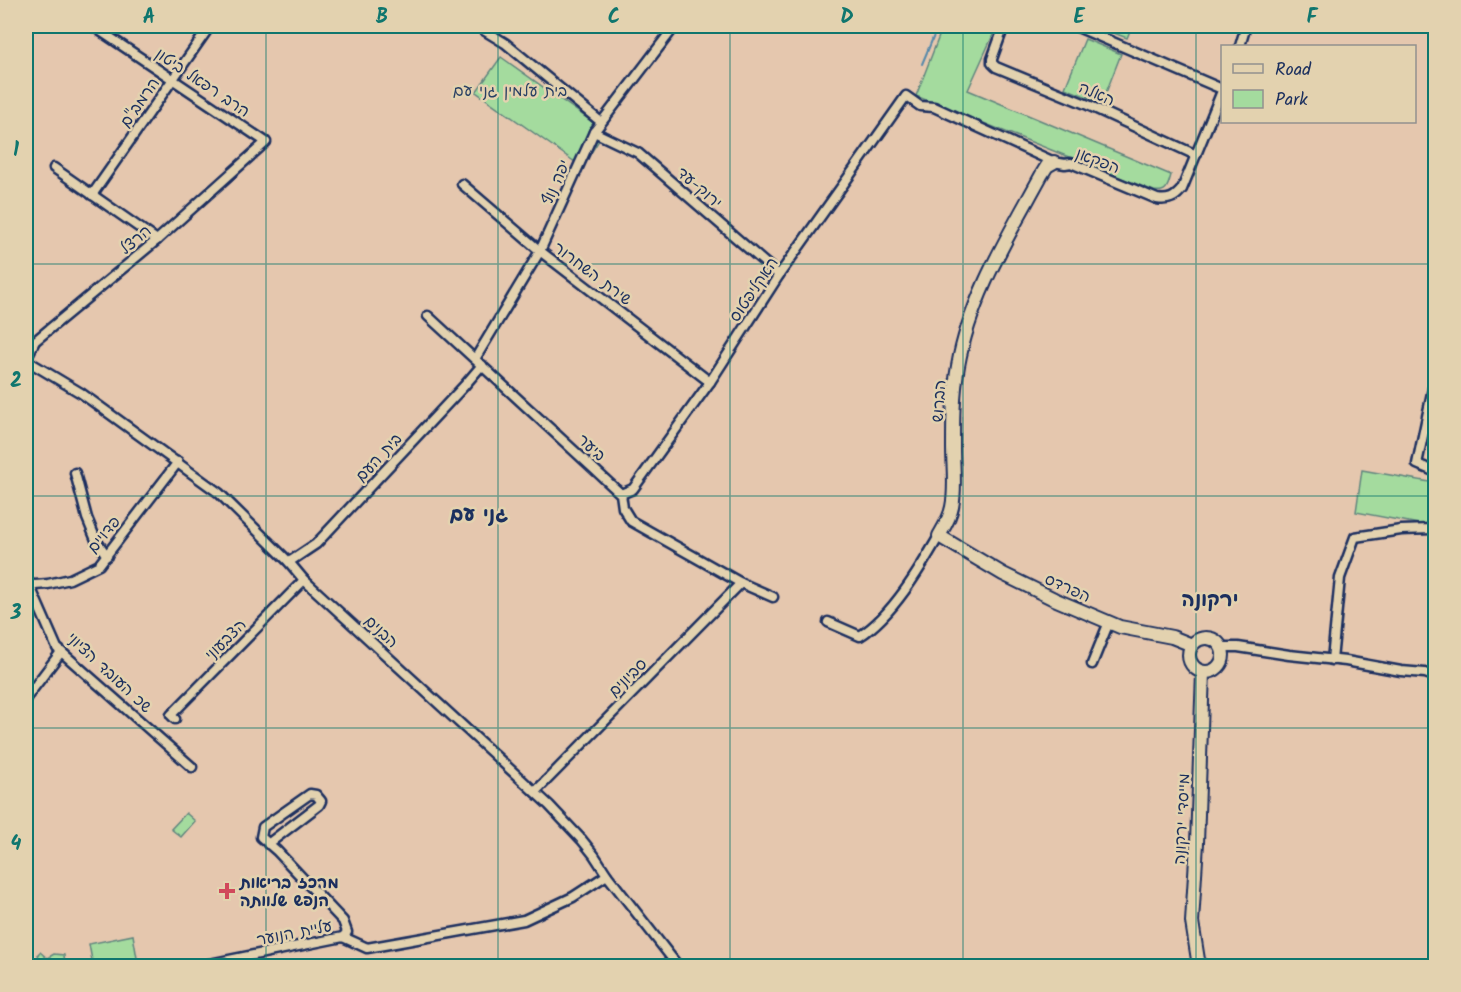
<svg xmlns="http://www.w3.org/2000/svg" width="1461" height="992" font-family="Kalam,'Playpen Sans Hebrew',sans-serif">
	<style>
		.green { fill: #a4db9e; stroke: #60857e; stroke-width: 1.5 }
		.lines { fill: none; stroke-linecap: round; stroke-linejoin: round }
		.stream { stroke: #58a; stroke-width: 2 }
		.street-casing { stroke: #1b2f5e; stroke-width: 13 }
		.secondary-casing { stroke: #1b2f5e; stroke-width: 16 }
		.street { stroke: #e3d2af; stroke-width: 8 }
		.secondary { stroke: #e3d2af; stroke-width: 12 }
		.grid { fill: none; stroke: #0f766e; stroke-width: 1.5; stroke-opacity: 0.55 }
		.poi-dot { fill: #d1495b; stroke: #e3d2af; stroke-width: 2 }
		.labels { text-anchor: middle; stroke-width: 5; stroke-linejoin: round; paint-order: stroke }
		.street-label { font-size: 16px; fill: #1b2f5e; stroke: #e3d2af }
		.park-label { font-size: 16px; fill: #294064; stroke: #e3d2af }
		.poi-label { font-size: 16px; font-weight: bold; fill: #1b2f5e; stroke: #e3d2af; text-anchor: start }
		.quarter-label { font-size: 20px; font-weight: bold; fill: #1b2f5e; stroke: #e3d2af }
		.neatline { fill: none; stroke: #0f766e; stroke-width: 2 }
		.grid-label { font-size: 20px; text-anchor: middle; font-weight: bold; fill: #0f766e }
	</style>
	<rect width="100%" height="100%" fill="#e5c7ae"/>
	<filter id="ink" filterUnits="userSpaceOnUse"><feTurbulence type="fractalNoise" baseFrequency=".0167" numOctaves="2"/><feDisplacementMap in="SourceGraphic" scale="12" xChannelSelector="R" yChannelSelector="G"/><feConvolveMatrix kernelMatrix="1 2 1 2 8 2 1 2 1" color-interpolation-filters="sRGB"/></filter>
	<g filter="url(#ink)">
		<!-- green -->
		<g class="green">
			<path d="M 943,26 L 997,26 L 968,90 L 1171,175 C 1168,186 1167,193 1154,191 L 916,96 Z"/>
			<path d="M 1117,26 L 1132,26 L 1127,38 L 1114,33 Z"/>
			<path d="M 1085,39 L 1121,54 L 1102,103 L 1065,88 Z"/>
			<path d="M 501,57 L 605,131 L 582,167 L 476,92 Z"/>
			<path d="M 1362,470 L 1435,483 L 1435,497 L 1430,526 L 1356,512 Z"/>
			<path d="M 186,813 L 195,821 L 181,837 L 171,829 Z"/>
			<path d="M 133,935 L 138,964 L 126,966 L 93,966 L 89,944 Z"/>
			<path d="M 40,952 L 47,958 L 54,954 L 64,955 L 65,966 L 37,966 L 40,963 L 38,954 Z"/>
		</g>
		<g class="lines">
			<!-- stream -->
			<path class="stream" d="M 922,64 L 938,26"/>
			<defs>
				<g id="street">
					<path d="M 477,26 L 505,43 L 601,122"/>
					<path d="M 1004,26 L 992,59 L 992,63 L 996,67 L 1088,105 L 1196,155"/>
					<path d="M 1075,26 L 1222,89"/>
					<path d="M 1240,46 L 1246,26"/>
					<path d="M 594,132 L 638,153 L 779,275"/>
					<path d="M 54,168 L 157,240"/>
					<path d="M 462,184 L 540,251 L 710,382"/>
					<path d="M 92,195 L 210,26"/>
					<path d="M 428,316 L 621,494 L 623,508 L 631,521 L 741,583 L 773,597"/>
					<path d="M 26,359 L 35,341 L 157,240 L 266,142 L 93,26"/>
					<path d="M 475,359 L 540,251 L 594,132 L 675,26"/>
					<path d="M 26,360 L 81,393 L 219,493 L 289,562 L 304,580 L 549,805 L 582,840 L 594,855 L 607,875 L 678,966"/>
					<path d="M 1433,388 L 1417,464 L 1436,472"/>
					<path d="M 75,473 L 87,518 L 96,540 L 107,556"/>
					<path d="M 621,494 L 633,489 L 710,382 L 779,275 L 906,96 L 920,106 L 934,107 L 1054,162 L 1065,164 L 1071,163 L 1157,199 C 1168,201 1175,198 1182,189 L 1222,91"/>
					<path d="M 289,562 L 316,544 L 464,386 L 482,365"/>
					<path d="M 26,584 L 35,585 L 48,584 L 70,579 L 99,565 L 178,462"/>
					<path d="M 29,584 L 57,648 L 192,767"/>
					<path d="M 828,622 L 860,636 C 892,616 920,569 939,536"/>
					<path d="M 1221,647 L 1238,647 L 1289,655 L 1346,661 L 1401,671 L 1425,673 L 1436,677"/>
					<path d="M 1332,660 L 1340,578 L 1355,537 L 1401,530 L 1432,529 L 1436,511"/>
					<path d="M 1092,664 L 1109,622"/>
					<path d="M 26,698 L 61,652"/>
					<path d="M 175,719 L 171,715 L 304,580"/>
					<path d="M 535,792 L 741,583"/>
					<path d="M 343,937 L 367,948 L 524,920 L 573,897 L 607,875"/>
					<path d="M 199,966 L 343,937 L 347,932 L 343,921 L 277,851 L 261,837 L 263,827 L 310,794 L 316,795 L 321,801 L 319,805 L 268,844"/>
				</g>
				<g id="secondary">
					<path d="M 1054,162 L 1047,166 L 1042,174 C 1009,235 970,297 958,366 C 953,393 953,420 953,448 C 953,467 956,488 952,507 C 950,518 944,527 939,536 L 1003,574 L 1054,599 L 1120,627 L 1172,637 L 1192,645"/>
					<circle cx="1206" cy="655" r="17"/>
					<path d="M 1199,966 L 1192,922 L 1197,843 L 1203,672"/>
				</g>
			</defs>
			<!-- street casing -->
			<use href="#street" class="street-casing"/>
			<!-- secondary casing -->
			<use href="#secondary" class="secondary-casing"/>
			<!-- street -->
			<use href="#street" class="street"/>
			<!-- secondary -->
			<use href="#secondary" class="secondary"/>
		</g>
	</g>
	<!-- grid -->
	<path class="grid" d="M 266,26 L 266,966M 498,26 L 498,966M 730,26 L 730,966M 963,26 L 963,966M 1196,26 L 1196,966M 26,264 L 1436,264M 26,496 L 1436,496M 26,728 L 1436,728"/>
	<!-- markers -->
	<path class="poi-dot" d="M224 882h6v6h6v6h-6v6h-6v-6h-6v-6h6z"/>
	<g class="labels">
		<!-- street labels -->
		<g class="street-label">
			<text transform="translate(203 82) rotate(34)" y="6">הרב רפאל ביטון</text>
			<text transform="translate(1097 93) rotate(23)" y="6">האלה</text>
			<text transform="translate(139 102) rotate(-55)" y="6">הרמב"ם</text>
			<text transform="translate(1098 160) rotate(20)" y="6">הפקאן</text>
			<text transform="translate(555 182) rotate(-66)" y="6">יפה נוף</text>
			<text transform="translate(700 187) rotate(41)" y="6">ירוק-עד</text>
			<text transform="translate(135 239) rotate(-40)" y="6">הרצל</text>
			<text transform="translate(593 273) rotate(37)" y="6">שירת השחרור</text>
			<text transform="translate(753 289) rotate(-56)" y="6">האקליפטוס</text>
			<text transform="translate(938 401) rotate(-86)" y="6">הברוש</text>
			<text transform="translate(592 447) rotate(43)" y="6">ביער</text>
			<text transform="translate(378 457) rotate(-47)" y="6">בית העם</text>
			<text transform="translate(103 534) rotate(-51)" y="6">פדויים</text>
			<text transform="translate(1068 587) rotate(24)" y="6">הפרדס</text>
			<text transform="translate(382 631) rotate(43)" y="6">הבנים</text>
			<text transform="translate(225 639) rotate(-45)" y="6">הצבעוני</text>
			<text transform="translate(110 672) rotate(43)" y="6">שכ העובד הציוני</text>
			<text transform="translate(627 677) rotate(-45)" y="6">סביונים</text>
			<text transform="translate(1181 819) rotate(-87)" y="6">מייסדי ירקונה</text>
			<text transform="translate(294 932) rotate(-11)" y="6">עליית הנוער</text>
		</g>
		<!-- park labels -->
		<g class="park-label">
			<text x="510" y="96">בית עלמין גני עם</text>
		</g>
		<!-- poi labels -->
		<g class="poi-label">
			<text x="240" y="888">מרכז בריאות<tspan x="240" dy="18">הנפש שלוותה</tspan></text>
		</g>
		<!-- quarter labels -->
		<g class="quarter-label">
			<text x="479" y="521">גני עם</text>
			<text x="1210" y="606">ירקונה</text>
		</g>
	</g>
	<!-- margin -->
	<rect width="1461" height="992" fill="none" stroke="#e3d2af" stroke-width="66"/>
	<!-- legend -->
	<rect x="1221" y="45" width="195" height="78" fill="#e3d2af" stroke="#93918f" stroke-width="1.5"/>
	<rect x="1233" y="64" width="30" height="9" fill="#e3d2af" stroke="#93918f" stroke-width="1.5"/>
	<text x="1275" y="75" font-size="18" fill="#1b2f5e">Road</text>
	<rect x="1233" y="90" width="30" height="18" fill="#a4db9e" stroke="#93918f" stroke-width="1.5"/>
	<text x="1275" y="105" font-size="18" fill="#1b2f5e">Park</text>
	<rect x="33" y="33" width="1395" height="926" class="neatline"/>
	<g class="grid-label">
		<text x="149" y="23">A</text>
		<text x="382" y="23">B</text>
		<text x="614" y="23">C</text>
		<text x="847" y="23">D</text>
		<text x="1079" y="23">E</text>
		<text x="1312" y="23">F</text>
		<text x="16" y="156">1</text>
		<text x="16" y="387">2</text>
		<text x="16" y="619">3</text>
		<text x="16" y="850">4</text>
	</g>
</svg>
